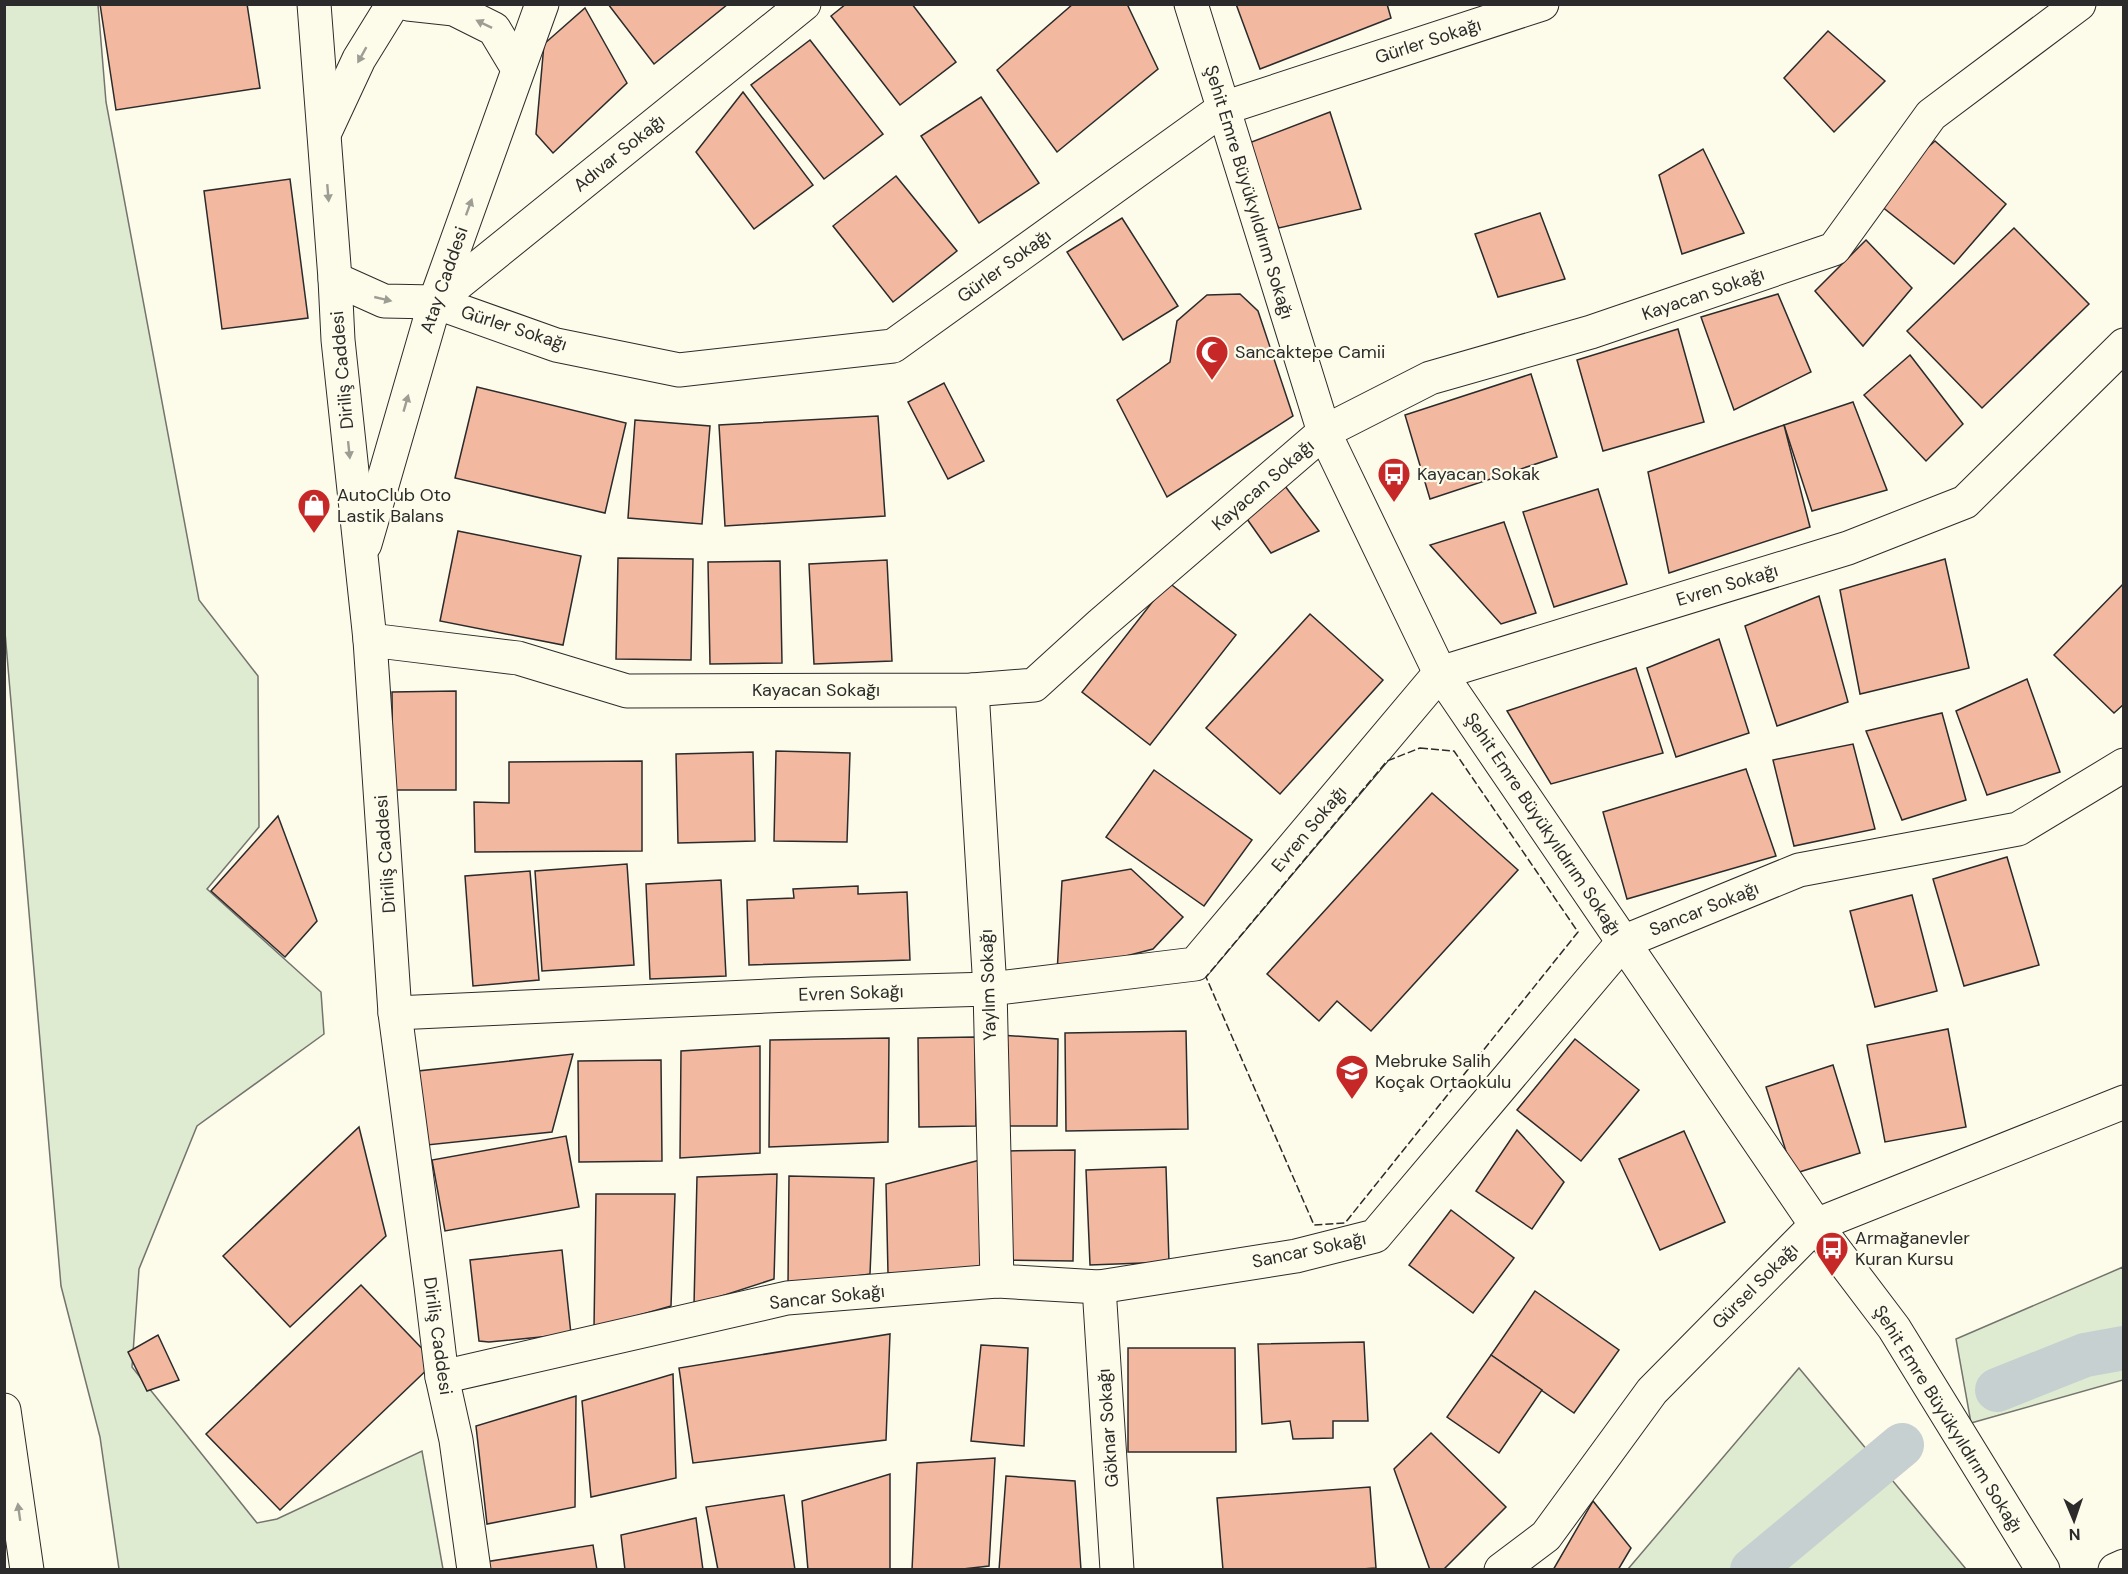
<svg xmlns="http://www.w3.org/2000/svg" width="2128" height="1574" font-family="'DM Sans',sans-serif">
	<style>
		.green { fill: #deebd1; stroke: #74746e; stroke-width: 1.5 }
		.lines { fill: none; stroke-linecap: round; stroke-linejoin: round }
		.canal { stroke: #c7d0d0; stroke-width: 44 }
		.building { fill: #f2b8a0; stroke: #2b2b2b; stroke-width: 1.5 }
		.street-casing { stroke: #2b2b2b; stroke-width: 35 }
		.secondary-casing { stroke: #2b2b2b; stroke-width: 35 }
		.highway-casing { stroke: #2b2b2b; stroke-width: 35 }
		.street { stroke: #fdfbea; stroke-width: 33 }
		.secondary { stroke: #fdfbea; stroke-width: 33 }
		.highway { stroke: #fdfbea; stroke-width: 33 }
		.fence { stroke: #2b2b2b; stroke-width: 1.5; stroke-dasharray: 8 3; stroke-linecap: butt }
		.oneway { fill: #9e9d94 }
		.labels { text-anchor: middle; stroke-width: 4.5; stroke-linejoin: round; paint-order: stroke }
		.street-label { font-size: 18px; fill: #2b2b2b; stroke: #fdfbea }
		.poi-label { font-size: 18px; fill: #2b2b2b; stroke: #fdfbea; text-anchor: start }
	</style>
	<rect width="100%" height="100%" fill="#fdfbea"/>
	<!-- green -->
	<g class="green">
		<path d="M 4,5 L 98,5 L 106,102 L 199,600 L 258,676 L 259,827 L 207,889 L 321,992 L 324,1034 L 197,1126 L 139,1269 L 132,1367 L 257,1523 L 277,1519 L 422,1451 L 443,1569 L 119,1569 L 100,1437 L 61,1286 L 5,632 Z"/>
		<path d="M 2123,1267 L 2123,1380 L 1971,1423 L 1956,1339 Z"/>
		<path d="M 1799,1368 L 1966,1569 L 1628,1569 Z"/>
	</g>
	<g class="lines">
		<!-- canal -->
		<g class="canal">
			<path d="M 1997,1390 L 2085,1355 L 2124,1348"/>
			<path d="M 1752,1570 L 1902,1445"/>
		</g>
	</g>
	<!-- building -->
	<g class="building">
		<path d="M 100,4 L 247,4 L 260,88 L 116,110 Z"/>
		<path d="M 608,4 L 728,4 L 654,64 Z"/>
		<path d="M 846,4 L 912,4 L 956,62 L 900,105 L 831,16 Z"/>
		<path d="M 1073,4 L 1127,4 L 1158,69 L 1057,152 L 997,70 Z"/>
		<path d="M 1236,4 L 1387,4 L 1391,18 L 1260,69 Z"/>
		<path d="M 585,8 L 627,83 L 553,153 L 536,134 L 544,44 Z"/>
		<path d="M 1828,31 L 1885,81 L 1834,132 L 1784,78 Z"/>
		<path d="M 810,40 L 883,134 L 824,179 L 751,85 Z"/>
		<path d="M 743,92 L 813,185 L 754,229 L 696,152 Z"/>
		<path d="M 981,97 L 1039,183 L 979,223 L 921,136 Z"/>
		<path d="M 1330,112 L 1361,209 L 1279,228 L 1236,148 Z"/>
		<path d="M 1935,141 L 2006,204 L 1954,264 L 1871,198 Z"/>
		<path d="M 1703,149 L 1744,233 L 1682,254 L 1659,175 Z"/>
		<path d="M 896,176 L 957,251 L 893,302 L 833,226 Z"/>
		<path d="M 290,179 L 308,318 L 222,329 L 204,191 Z"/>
		<path d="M 1540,213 L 1565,279 L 1498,297 L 1475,234 Z"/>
		<path d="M 1122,218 L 1178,306 L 1123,340 L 1067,252 Z"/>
		<path d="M 2014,228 L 2089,304 L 1982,408 L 1907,331 Z"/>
		<path d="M 1866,240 L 1912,288 L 1863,346 L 1815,291 Z"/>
		<path d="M 1240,294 L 1258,311 L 1293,416 L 1167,497 L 1117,400 L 1170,362 L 1177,321 L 1207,295 Z"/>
		<path d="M 1778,294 L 1811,372 L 1734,410 L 1701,317 Z"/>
		<path d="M 1678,329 L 1704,422 L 1603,451 L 1577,360 Z"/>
		<path d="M 1910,355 L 1963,424 L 1926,461 L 1864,395 Z"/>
		<path d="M 1531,374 L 1557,457 L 1430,499 L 1405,415 Z"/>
		<path d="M 944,383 L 984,461 L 948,479 L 908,402 Z"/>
		<path d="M 477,387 L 626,423 L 605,513 L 455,478 Z"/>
		<path d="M 1853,402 L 1887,490 L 1812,511 L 1784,425 Z"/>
		<path d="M 878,416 L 885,516 L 725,526 L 719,425 Z"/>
		<path d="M 635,420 L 710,426 L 702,524 L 628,518 Z"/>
		<path d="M 1784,425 L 1810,527 L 1669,573 L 1648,472 Z"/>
		<path d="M 1285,486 L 1319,531 L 1271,553 L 1247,519 Z"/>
		<path d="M 1598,489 L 1627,584 L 1554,607 L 1523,512 Z"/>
		<path d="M 1504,522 L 1536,613 L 1501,624 L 1430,545 Z"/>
		<path d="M 458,531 L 581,556 L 563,645 L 440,621 Z"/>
		<path d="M 618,558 L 693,559 L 691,660 L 616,659 Z"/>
		<path d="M 1945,559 L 1969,668 L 1860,694 L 1840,590 Z"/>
		<path d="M 887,560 L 892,661 L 814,664 L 809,564 Z"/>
		<path d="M 780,561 L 782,663 L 710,664 L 708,562 Z"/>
		<path d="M 1168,582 L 1236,635 L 1150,745 L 1082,692 Z"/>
		<path d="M 2124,583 L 2124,704 L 2114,713 L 2054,655 Z"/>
		<path d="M 1819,596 L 1848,702 L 1777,726 L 1745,626 Z"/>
		<path d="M 1310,614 L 1383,680 L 1280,794 L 1206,728 Z"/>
		<path d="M 1719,639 L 1749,733 L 1676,757 L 1647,668 Z"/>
		<path d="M 1636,668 L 1663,753 L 1551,784 L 1507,711 Z"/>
		<path d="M 2027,679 L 2060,772 L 1987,795 L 1956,711 Z"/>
		<path d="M 456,691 L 456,790 L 393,790 L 392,692 Z"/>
		<path d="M 1942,713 L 1966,800 L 1902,820 L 1866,731 Z"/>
		<path d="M 1853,744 L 1875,829 L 1794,846 L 1773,760 Z"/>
		<path d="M 776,751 L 850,753 L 847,842 L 774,841 Z"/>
		<path d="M 753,752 L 755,841 L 678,843 L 676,754 Z"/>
		<path d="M 642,761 L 642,851 L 475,852 L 474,802 L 509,803 L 509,762 Z"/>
		<path d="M 1746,769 L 1776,856 L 1627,899 L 1603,812 Z"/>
		<path d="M 1154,770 L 1252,840 L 1204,906 L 1106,837 Z"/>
		<path d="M 1432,793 L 1518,870 L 1371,1031 L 1337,1001 L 1319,1021 L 1267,974 Z"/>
		<path d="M 278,816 L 317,921 L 285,957 L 211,891 Z"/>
		<path d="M 2007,857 L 2039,965 L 1964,986 L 1933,879 Z"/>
		<path d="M 627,864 L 634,965 L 542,971 L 535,871 Z"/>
		<path d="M 1131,869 L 1183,917 L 1153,949 L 1057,974 L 1062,881 Z"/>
		<path d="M 530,871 L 539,980 L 473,986 L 465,876 Z"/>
		<path d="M 721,880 L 726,976 L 650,979 L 646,884 Z"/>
		<path d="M 858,886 L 858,894 L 907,892 L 910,960 L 749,965 L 747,900 L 794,898 L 793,889 Z"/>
		<path d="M 1912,895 L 1937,991 L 1875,1007 L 1850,911 Z"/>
		<path d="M 1948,1029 L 1966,1127 L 1885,1142 L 1867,1045 Z"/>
		<path d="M 1186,1031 L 1188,1129 L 1066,1131 L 1065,1033 Z"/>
		<path d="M 1000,1035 L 1058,1039 L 1057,1126 L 1001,1126 Z"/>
		<path d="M 975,1037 L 976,1126 L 919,1127 L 918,1038 Z"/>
		<path d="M 889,1038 L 888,1142 L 769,1147 L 770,1040 Z"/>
		<path d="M 1575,1039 L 1639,1090 L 1581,1161 L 1517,1110 Z"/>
		<path d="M 760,1046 L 760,1153 L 680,1158 L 681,1051 Z"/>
		<path d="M 573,1054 L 552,1132 L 427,1145 L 418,1071 Z"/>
		<path d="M 661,1060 L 662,1161 L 579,1162 L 578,1061 Z"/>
		<path d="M 1833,1065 L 1860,1153 L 1793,1174 L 1766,1087 Z"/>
		<path d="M 359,1127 L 386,1236 L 290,1327 L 223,1256 Z"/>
		<path d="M 1517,1130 L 1564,1182 L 1532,1229 L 1476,1191 Z"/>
		<path d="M 1684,1131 L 1725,1222 L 1660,1250 L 1619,1159 Z"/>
		<path d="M 566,1136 L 579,1207 L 445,1231 L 432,1160 Z"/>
		<path d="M 1075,1150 L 1073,1261 L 1003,1260 L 1006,1151 Z"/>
		<path d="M 984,1159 L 990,1271 L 888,1273 L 886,1184 Z"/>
		<path d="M 1166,1167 L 1169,1262 L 1090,1265 L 1086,1170 Z"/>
		<path d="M 777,1174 L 774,1279 L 694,1305 L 697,1177 Z"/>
		<path d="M 789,1176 L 874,1178 L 870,1274 L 788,1286 Z"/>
		<path d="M 596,1194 L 675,1194 L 671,1306 L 594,1328 Z"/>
		<path d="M 1451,1210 L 1514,1258 L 1473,1313 L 1409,1265 Z"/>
		<path d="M 562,1250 L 571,1334 L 489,1342 L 479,1341 L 470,1260 Z"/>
		<path d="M 361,1285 L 435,1362 L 280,1510 L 206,1434 Z"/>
		<path d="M 1535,1291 L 1619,1350 L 1574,1413 L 1491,1355 Z"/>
		<path d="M 890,1334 L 886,1440 L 693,1463 L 679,1368 Z"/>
		<path d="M 158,1335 L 179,1380 L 147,1391 L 128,1352 Z"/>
		<path d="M 1364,1342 L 1368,1421 L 1333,1421 L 1333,1438 L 1293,1439 L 1290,1421 L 1262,1424 L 1258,1344 Z"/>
		<path d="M 981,1345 L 1028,1348 L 1024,1446 L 971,1441 Z"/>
		<path d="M 1128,1348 L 1235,1348 L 1236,1452 L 1128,1452 Z"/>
		<path d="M 1491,1355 L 1542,1390 L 1499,1453 L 1447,1417 Z"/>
		<path d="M 673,1374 L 676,1478 L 591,1497 L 582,1401 Z"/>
		<path d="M 576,1396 L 575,1507 L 487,1524 L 476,1426 Z"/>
		<path d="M 1431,1433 L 1506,1507 L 1443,1570 L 1430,1570 L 1394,1469 Z"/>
		<path d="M 995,1458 L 989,1566 L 954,1570 L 912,1570 L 917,1463 Z"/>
		<path d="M 890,1474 L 890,1570 L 808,1570 L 802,1501 Z"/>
		<path d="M 1006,1476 L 1075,1481 L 1081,1570 L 999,1570 Z"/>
		<path d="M 1370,1487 L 1376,1568 L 1348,1570 L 1223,1570 L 1217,1498 Z"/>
		<path d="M 784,1495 L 795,1570 L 718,1570 L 706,1507 Z"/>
		<path d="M 1593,1501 L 1631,1548 L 1618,1570 L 1553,1570 Z"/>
		<path d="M 696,1518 L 703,1570 L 625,1570 L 621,1535 Z"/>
		<path d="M 593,1545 L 597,1570 L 486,1570 L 485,1562 Z"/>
	</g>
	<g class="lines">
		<defs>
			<g id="street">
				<path d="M 435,302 L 556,345 L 679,370 L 893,346 L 1224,108 L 1542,4"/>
				<path d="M 435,302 L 804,4"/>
				<path d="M 370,640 L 518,658 L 627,691 L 972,690 L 1034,685 L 1101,624 L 1324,432 L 1430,378 L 1591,332 L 1834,249 L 1931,115 L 2079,4"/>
				<path d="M 972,690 L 990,989 L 997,1281"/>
				<path d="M 395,1013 L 812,994 L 990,989 L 1195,964 L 1440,673 L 1848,548 L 1965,502 L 2124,345"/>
				<path d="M 1099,1287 L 1117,1570"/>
				<path d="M 442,1377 L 787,1298 L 997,1281 L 1099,1287 L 1296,1256 L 1375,1236 L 1623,942 L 1799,870 L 2018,829 L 2124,765"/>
				<path d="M 1501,1570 L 1546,1536 L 1652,1391 L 1816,1225 L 2124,1102"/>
				<path d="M 2115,1570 L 2124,1566"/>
			</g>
			<g id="secondary">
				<path d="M 314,4 L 335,279 L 338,340 L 370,640 L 395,1013 L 431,1286 L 442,1377 L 456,1440 L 474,1570"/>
				<path d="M 408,4 L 454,9 L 494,29 L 518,69"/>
				<path d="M 1191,4 L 1324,432 L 1440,673 L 1816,1225 L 1894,1328 L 2043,1570"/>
				<path d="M 325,132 L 359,59 L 393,4"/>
				<path d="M 335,279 L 384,301 L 435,302"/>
				<path d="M 365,544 L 435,302 L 542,4"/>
			</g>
			<path id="highway" d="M 4,1410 L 27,1570"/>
		</defs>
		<!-- street casing -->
		<use href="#street" class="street-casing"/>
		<!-- secondary casing -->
		<use href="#secondary" class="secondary-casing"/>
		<!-- highway casing -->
		<use href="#highway" class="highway-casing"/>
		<!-- street -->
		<use href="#street" class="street"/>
		<!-- secondary -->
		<use href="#secondary" class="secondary"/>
		<!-- highway -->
		<use href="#highway" class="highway"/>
		<!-- fence -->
		<path class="fence" d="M 1420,748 L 1454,751 L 1578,932 L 1345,1223 L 1314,1225 L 1206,977 L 1387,761 Z"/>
	</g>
	<!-- one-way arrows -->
	<defs><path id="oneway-solid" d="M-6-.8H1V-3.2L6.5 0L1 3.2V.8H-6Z" transform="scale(1.5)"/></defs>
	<g class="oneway">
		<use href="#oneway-solid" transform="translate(484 24) rotate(-154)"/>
		<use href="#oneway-solid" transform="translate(362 55) rotate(119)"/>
		<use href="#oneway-solid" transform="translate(328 193) rotate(85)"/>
		<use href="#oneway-solid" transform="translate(469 207) rotate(-70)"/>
		<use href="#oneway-solid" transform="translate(383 299) rotate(13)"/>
		<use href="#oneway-solid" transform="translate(406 403) rotate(-74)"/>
		<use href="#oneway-solid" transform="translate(349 450) rotate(84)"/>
		<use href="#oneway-solid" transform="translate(19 1512) rotate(-98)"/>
	</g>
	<!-- icons -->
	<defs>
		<symbol id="mosque-pin" viewBox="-11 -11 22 30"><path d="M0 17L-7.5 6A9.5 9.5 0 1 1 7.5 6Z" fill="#c62828" stroke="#fdfbea"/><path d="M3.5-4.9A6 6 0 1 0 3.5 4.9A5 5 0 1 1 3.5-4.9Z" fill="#fff"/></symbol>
		<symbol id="bus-pin" viewBox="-11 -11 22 30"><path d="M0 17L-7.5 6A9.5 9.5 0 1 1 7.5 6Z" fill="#c62828" stroke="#fdfbea"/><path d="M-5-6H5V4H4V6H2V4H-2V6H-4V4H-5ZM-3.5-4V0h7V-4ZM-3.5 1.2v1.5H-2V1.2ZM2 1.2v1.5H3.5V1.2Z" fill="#fff"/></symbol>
		<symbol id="shop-pin" viewBox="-11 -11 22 30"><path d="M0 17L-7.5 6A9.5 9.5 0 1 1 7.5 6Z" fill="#c62828" stroke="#fdfbea"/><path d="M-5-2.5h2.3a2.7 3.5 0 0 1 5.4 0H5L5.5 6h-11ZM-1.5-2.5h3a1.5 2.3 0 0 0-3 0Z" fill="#fff"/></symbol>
		<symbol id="school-pin" viewBox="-11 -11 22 30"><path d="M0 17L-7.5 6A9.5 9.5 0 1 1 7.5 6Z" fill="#c62828" stroke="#fdfbea"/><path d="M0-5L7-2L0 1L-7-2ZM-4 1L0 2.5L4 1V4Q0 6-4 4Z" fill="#fff"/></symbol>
	</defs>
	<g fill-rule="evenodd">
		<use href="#mosque-pin" x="1193" y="333" width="38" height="52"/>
		<use href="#bus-pin" x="1375" y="455" width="38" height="52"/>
		<use href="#shop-pin" x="295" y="486" width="38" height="52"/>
		<use href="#school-pin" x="1333" y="1052" width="38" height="52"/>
		<use href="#bus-pin" x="1813" y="1229" width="38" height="52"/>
	</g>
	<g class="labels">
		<!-- street labels -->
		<g class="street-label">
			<text transform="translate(1428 41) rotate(-18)" y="6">Gürler Sokağı</text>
			<text transform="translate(619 153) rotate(-39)" y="6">Adıvar Sokağı</text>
			<text transform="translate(1249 192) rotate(73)" y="6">Şehit Emre Büyükyıldırım Sokağı</text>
			<text transform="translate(1004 266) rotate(-36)" y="6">Gürler Sokağı</text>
			<text transform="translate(444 280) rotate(-71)" y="6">Atay Caddesi</text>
			<text transform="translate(1703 294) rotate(-19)" y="6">Kayacan Sokağı</text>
			<text transform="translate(514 328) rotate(18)" y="6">Gürler Sokağı</text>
			<text transform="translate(342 370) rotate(-95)" y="6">Diriliş Caddesi</text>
			<text transform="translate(1263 485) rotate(-41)" y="6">Kayacan Sokağı</text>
			<text transform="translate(1727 585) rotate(-17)" y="6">Evren Sokağı</text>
			<text x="816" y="696">Kayacan Sokağı</text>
			<text transform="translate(1543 824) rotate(56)" y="6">Şehit Emre Büyükyıldırım Sokağı</text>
			<text transform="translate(1309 829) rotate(-50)" y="6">Evren Sokağı</text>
			<text transform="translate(385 854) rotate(-94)" y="6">Diriliş Caddesi</text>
			<text transform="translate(1704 909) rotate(-22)" y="6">Sancar Sokağı</text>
			<text transform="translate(988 985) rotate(-92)" y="6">Yaylım Sokağı</text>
			<text transform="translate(851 993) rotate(-2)" y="6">Evren Sokağı</text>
			<text transform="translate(1309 1250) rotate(-12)" y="6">Sancar Sokağı</text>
			<text transform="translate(1755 1286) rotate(-45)" y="6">Gürsel Sokağı</text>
			<text transform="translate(827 1297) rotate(-6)" y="6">Sancar Sokağı</text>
			<text transform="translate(438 1336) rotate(82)" y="6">Diriliş Caddesi</text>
			<text transform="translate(1948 1419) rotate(58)" y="6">Şehit Emre Büyükyıldırım Sokağı</text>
			<text transform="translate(1108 1428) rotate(-94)" y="6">Göknar Sokağı</text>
		</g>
		<!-- poi labels -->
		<g class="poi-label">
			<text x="1235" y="358">Sancaktepe Camii</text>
			<text x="1417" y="480">Kayacan Sokak</text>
			<text x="337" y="501">AutoClub Oto<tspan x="337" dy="21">Lastik Balans</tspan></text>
			<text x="1375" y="1067">Mebruke Salih<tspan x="1375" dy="21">Koçak Ortaokulu</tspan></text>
			<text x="1855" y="1244">Armağanevler<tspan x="1855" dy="21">Kuran Kursu</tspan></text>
		</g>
	</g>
	<!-- border -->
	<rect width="2128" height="1574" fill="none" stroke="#2b2b2b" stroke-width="12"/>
	<!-- north arrow -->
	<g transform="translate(2074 1520) rotate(178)" stroke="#fdfbea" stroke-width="4.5" paint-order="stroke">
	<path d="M0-4.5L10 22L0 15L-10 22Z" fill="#2b2b2b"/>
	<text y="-9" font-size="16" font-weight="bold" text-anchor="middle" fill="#2b2b2b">N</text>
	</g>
</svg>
